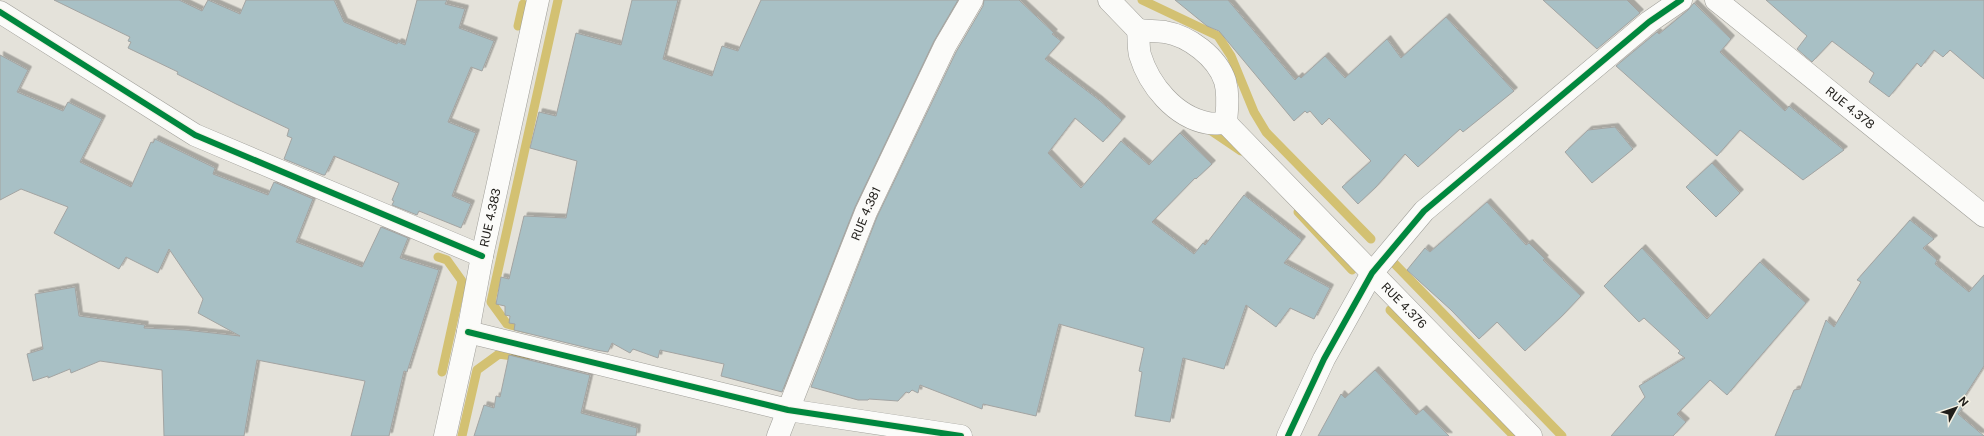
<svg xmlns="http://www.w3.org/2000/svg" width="1984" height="436" font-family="'Public Sans',sans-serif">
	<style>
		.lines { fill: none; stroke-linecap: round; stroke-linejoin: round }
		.stream { stroke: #d3c172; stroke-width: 9 }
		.building { fill: #a8c0c5; stroke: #a3a4a2; filter: url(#shadow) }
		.minor-casing { stroke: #9f9e98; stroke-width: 23 }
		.minor { stroke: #fbfbf9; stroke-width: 22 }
		.cycleway-casing { stroke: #f4f1e4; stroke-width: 8 }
		.cycleway { stroke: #00873e; stroke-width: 6 }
		.labels { text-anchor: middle; stroke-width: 3; stroke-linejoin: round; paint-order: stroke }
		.street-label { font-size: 12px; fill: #201e1a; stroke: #f4f1e4 }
	</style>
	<defs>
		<filter id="shadow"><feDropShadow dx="3.5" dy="-3.5" stdDeviation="0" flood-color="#0004"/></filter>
	</defs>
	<rect width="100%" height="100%" fill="#e4e2da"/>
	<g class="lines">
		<!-- stream -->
		<g class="stream">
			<path d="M 1142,0 L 1218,36 L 1231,56 L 1254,112 L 1266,132 L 1371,239"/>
			<path d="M 518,26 L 523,4"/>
			<path d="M 1207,128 L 1241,151"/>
			<path d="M 1298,212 L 1352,270"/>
			<path d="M 438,257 L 447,260 L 462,281 L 442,372"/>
			<path d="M 1389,258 L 1562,436"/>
			<path d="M 1390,310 L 1514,436"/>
			<path d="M 527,329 L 507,324 L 491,302 L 558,0"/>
			<path d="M 462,436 L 477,370 L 499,354 L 526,358"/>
		</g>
	</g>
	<!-- building -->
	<g class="building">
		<path d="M 54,0 L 179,0 L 202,11 L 208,0 L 240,14 L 246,0 L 334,0 L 344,22 L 397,44 L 398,42 L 405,45 L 417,0 L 447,0 L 445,4 L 465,9 L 459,28 L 494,41 L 482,71 L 471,67 L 448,122 L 476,133 L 452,196 L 471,204 L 461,228 L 419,211 L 417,215 L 392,205 L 394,201 L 392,200 L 399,183 L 334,156 L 325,175 L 323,175 L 284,159 L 292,138 L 287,136 L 289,129 L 236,104 L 177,74 L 178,72 L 128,48 L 131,42 L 128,41 L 130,37 Z"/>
		<path d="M 632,0 L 678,0 L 663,59 L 712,76 L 722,46 L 738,51 L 761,0 L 958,0 L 934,41 L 855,207 L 782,392 L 721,376 L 724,364 L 660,350 L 658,358 L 633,349 L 630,353 L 612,343 L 608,352 L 596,350 L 514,330 L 515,324 L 509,323 L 510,316 L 505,315 L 505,306 L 496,304 L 501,277 L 509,279 L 524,216 L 566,218 L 577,161 L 530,148 L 539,112 L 556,116 L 576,33 L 621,45 Z"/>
		<path d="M 984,0 L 1019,0 L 1054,33 L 1052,34 L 1061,41 L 1045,59 L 1099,100 L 1122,120 L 1103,142 L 1075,118 L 1048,153 L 1081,188 L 1121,141 L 1149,165 L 1180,133 L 1212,164 L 1196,179 L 1195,178 L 1152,222 L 1194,254 L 1203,243 L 1205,245 L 1244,195 L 1302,240 L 1284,263 L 1330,288 L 1314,319 L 1290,308 L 1276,327 L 1246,305 L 1224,369 L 1183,358 L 1170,422 L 1135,416 L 1142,372 L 1139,371 L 1144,348 L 1059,324 L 1036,416 L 983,404 L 982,409 L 920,385 L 918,393 L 912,390 L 909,393 L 906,392 L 898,401 L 869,399 L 868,400 L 858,400 L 811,387 L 877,217 L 956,52 L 983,6 Z"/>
		<path d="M 1175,0 L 1228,0 L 1295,80 L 1299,76 L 1301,78 L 1325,56 L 1345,78 L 1387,39 L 1401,58 L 1446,17 L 1514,91 L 1463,132 L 1460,129 L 1418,167 L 1405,154 L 1376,187 L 1358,204 L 1342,187 L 1371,161 L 1329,118 L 1322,125 L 1310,111 L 1307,113 L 1305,111 L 1294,121 L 1219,31 L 1207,26 Z"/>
		<path d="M 1543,0 L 1627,0 L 1640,13 L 1597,49 Z"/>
		<path d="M 1766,0 L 1984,0 L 1984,79 L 1950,50 L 1943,57 L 1934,50 L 1921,67 L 1917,63 L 1889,97 L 1869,82 L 1874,73 L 1832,41 L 1812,62 L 1797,49 L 1807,36 Z"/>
		<path d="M 1694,3 L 1731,39 L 1720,52 L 1785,111 L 1789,106 L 1844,150 L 1803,180 L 1740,130 L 1717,156 L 1616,66 L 1657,32 L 1659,34 L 1688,10 Z"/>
		<path d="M 0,55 L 28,70 L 17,92 L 63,111 L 68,102 L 102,119 L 80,162 L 131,187 L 151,142 L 153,143 L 155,139 L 215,168 L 213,174 L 268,195 L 274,182 L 313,199 L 296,242 L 362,267 L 381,227 L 408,238 L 400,258 L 439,270 L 407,372 L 404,371 L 389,436 L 351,436 L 365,381 L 257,360 L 244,436 L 164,436 L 162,370 L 100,361 L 71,373 L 70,369 L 48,378 L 48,376 L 33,381 L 27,354 L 43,349 L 35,294 L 75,287 L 79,316 L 145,325 L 144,328 L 185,330 L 240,336 L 198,313 L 203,299 L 169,249 L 158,273 L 126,257 L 119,269 L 54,233 L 68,207 L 21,189 L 0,200 Z"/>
		<path d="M 1615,127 L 1633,149 L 1592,183 L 1565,152 L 1588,130 Z"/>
		<path d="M 1712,163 L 1740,193 L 1716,217 L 1686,187 Z"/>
		<path d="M 1487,202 L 1526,245 L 1529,243 L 1545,259 L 1543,260 L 1581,296 L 1562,316 L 1525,351 L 1497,322 L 1479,339 L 1451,310 L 1407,270 L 1425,248 L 1430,252 Z"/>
		<path d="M 1910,220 L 1934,239 L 1923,248 L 1937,260 L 1935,264 L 1969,292 L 1984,275 L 1984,366 L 1959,405 L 1962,408 L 1958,414 L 1984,436 L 1775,436 L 1794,390 L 1800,389 L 1826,320 L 1834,327 L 1861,282 L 1857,280 Z"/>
		<path d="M 1642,248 L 1707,319 L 1760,262 L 1806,303 L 1727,395 L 1710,380 L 1677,414 L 1686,422 L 1673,436 L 1611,436 L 1645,397 L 1639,386 L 1685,358 L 1678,353 L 1680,351 L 1644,318 L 1639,322 L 1604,286 Z"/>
		<path d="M 509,355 L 590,375 L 581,413 L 637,428 L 636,436 L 474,436 L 484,405 L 494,408 L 496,396 L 500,397 Z"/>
		<path d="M 1375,370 L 1416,415 L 1423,409 L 1449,436 L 1318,436 L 1341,394 L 1345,398 Z"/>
	</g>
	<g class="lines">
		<defs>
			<g id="minor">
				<path d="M 1109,0 L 1138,30"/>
				<path id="s1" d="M 1716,0 L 1984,216"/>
				<path d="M 0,12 L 195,135 L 482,256"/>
				<path d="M 1138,30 C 1147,31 1156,31 1165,32 C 1189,36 1217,57 1225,81 C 1229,95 1227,109 1226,123"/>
				<path d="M 1138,30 C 1139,38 1138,47 1140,55 C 1149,85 1175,117 1208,123 C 1214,124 1220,123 1226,123"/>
				<path id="s2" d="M 1226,123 L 1531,436"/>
				<path d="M 468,332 L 788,410 L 961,436"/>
				<path id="s3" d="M 445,436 L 468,332 L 482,256 L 538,0"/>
				<path id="s4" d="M 778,436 L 866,212 L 945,46 L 972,0"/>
				<path d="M 1288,436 L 1324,359 L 1372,273 L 1424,211 L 1649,22 L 1681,0"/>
			</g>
		</defs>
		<!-- minor casing -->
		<use href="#minor" class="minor-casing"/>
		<!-- minor -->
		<use href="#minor" class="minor"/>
		<defs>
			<g id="cycleway">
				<path d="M 0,12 L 195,135 L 482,256"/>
				<path d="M 468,332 L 788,410 L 961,436"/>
				<path d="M 1288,436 L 1324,359 L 1372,273 L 1424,211 L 1649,22 L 1681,0"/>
			</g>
		</defs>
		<!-- cycleway casing -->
		<use href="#cycleway" class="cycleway-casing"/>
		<!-- cycleway -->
		<use href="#cycleway" class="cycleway"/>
	</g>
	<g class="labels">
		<!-- street labels -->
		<g class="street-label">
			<text dy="4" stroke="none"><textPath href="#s1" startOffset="172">RUE 4.378</textPath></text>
			<text dy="4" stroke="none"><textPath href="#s4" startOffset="239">RUE 4.381</textPath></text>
			<text dy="4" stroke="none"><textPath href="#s3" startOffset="223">RUE 4.383</textPath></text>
			<text dy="4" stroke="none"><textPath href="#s2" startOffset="255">RUE 4.376</textPath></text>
		</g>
	</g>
	<!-- north arrow -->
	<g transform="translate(1956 408) rotate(50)" stroke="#f4f1e4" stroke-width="3" paint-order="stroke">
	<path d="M0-3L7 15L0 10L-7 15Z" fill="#201e1a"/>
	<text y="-6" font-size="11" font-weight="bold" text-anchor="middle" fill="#201e1a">N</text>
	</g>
</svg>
